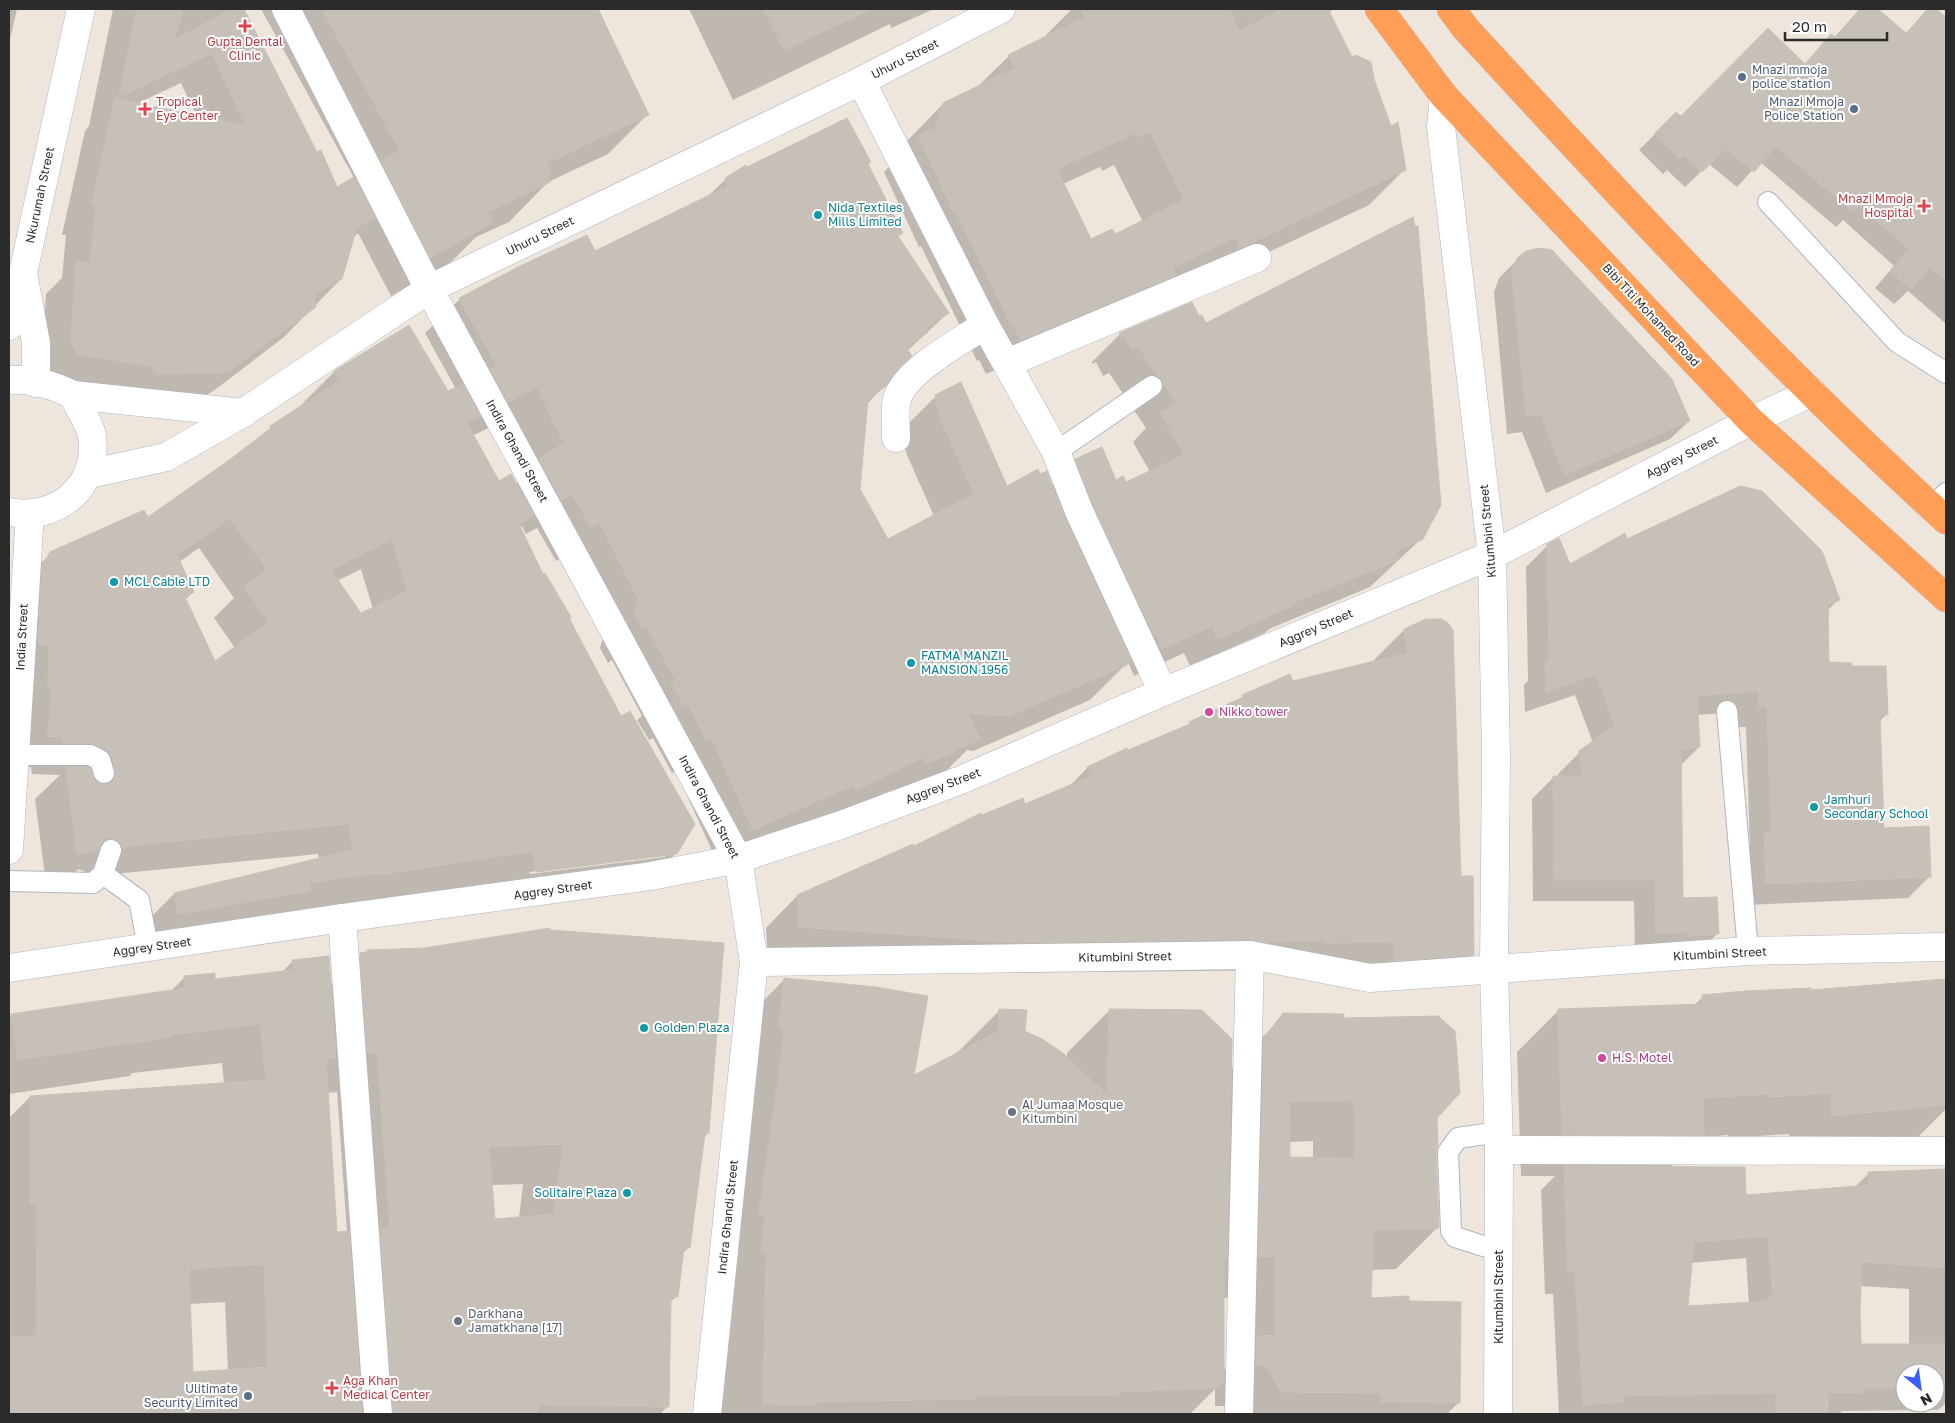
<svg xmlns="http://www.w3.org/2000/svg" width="1955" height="1423" font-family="'Golos Text',sans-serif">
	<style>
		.shadow { fill: #0003; fill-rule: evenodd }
		.building { fill: #c6c0b9; stroke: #c9c2b6; fill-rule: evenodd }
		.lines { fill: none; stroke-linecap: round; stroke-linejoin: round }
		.lane-casing { stroke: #b1b4c0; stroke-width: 22 }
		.street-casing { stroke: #b1b4c0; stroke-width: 29 }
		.secondary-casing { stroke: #b1b4c0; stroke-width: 29 }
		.highway-casing { stroke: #c8c8c8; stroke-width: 29 }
		.lane { stroke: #fff; stroke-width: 20 }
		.street { stroke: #fff; stroke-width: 28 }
		.secondary { stroke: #fff; stroke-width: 28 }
		.highway { stroke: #ff9e57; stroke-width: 28 }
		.health-dot { fill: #e0444e; stroke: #fff; stroke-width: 2 }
		.service-dot { fill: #5c6f8a; stroke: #fff; stroke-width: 2 }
		.culture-dot { fill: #0f9aa8; stroke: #fff; stroke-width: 2 }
		.hotel-dot { fill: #d1479c; stroke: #fff; stroke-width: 2 }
		.worship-dot { fill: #6b7280; stroke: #fff; stroke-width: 2 }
		.labels { text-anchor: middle; stroke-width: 4; stroke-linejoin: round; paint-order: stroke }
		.health-label { font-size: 12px; fill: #be3a42; stroke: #fff; text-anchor: start }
		.street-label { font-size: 12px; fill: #2b2b2b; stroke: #fff }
		.service-label { font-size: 12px; fill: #4e5e75; stroke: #fff; text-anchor: end }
		.culture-label { font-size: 12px; fill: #0d838f; stroke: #fff; text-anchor: start }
		.hotel-label { font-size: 12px; fill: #b23c85; stroke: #fff; text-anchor: start }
		.worship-label { font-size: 12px; fill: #5b616d; stroke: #fff; text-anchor: start }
	</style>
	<rect width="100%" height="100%" fill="#eee6dd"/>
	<!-- shadow -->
	<g class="shadow">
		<path d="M 9,9 L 17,9 L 9,44 Z"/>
		<path d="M 113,9 L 243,9 L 336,189 L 354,178 L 261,9 L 598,9 L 647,115 L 608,154 L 548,182 L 509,222 L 476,237 L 451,262 L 391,296 L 358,233 L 352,239 L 341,279 L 284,337 L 216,389 L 196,402 L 124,404 L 41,374 L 46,294 L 62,278 L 66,235 L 62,235 L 85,131 L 89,126 ZM 181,83 L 197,117 L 136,104 Z"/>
		<path d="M 689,9 L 934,9 L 891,28 L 890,24 L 733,100 Z"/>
		<path d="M 1072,9 L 1333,9 L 1329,13 L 1351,59 L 1372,79 L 1404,170 L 1369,205 L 1205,282 L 986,374 L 979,360 L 977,361 L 921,246 L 919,247 L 884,172 L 904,152 L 908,140 L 943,104 L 976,88 L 1009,56 L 1047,37 L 1046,35 ZM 1114,165 L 1143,222 L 1114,236 L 1091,241 L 1063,184 L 1100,167 L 1102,171 Z"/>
		<path d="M 1860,9 L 1876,9 L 1905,34 L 1928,9 L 1934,9 L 1946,19 L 1946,324 L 1908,291 L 1894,304 L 1875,288 L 1894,266 L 1843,220 L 1836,227 L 1760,162 L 1737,187 L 1709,164 L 1685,187 L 1667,170 L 1663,174 L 1639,150 L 1676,113 L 1681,118 L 1804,65 L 1831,36 L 1834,38 Z"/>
		<path d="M 867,165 L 902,233 L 898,237 L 948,313 L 907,351 L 885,385 L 867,404 L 859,489 L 887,540 L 934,516 L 907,455 L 901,431 L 936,396 L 1006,488 L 1040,476 L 1051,485 L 1076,460 L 1116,482 L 1125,484 L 1150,472 L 1133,442 L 1146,428 L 1109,373 L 1103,376 L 1096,362 L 1093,364 L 1092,362 L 1120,334 L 1199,318 L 1422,538 L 1370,587 L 1269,629 L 1265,633 L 1190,666 L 1184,653 L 1134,676 L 1128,662 L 1090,700 L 973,751 L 967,750 L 944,773 L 892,798 L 889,791 L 821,824 L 718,864 L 676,771 L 672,773 L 653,738 L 649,740 L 637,720 L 642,716 L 612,660 L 608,663 L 600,648 L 604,635 L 565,556 L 556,561 L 537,528 L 526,534 L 522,526 L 519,528 L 543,576 L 568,618 L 676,853 L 645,884 L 505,903 L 502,882 L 347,906 L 347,903 L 287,912 L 278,921 L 147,944 L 143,925 L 174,894 L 319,859 L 318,854 L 114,874 L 92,878 L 89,873 L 78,869 L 66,882 L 46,884 L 35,799 L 60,775 L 32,774 L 31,767 L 18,766 L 20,585 L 51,553 L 147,519 L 260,438 L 271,427 L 305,405 L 303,403 L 334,372 L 409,327 L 447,393 L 456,389 L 425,333 L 460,299 L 594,253 L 706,198 L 726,179 L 746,168 ZM 503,421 L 527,472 L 515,484 L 498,483 L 472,436 ZM 199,548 L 234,598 L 214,618 L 235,648 L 214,663 L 185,600 L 193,592 L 179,562 ZM 361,569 L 373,609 L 361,615 L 337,581 ZM 665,854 L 665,857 L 530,874 L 529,872 Z"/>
		<path d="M 1518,259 L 1689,421 L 1670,439 L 1546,493 L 1522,432 L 1507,434 L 1494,292 L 1499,278 Z"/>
		<path d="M 1740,488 L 1758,490 L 1767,496 L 1838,600 L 1827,611 L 1828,663 L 1851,667 L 1886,715 L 1879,722 L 1883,830 L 1930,876 L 1908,898 L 1745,905 L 1744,855 L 1750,848 L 1746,727 L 1738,727 L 1738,712 L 1697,715 L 1699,747 L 1680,766 L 1682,900 L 1718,933 L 1697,955 L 1635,954 L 1634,901 L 1533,901 L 1532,799 L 1553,778 L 1558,778 L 1558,774 L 1580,752 L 1593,743 L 1575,695 L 1525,712 L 1524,685 L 1528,681 L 1526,567 L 1548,545 L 1570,565 Z"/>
		<path d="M 1404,630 L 1460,878 L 1473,954 L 1442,986 L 1363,991 L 1363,973 L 1292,970 L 987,973 L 768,958 L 766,928 L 797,896 L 982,817 L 1025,805 L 1069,787 L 1087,768 L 1127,750 L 1128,752 L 1184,728 L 1190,723 L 1239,700 L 1243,696 L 1373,661 Z"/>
		<path d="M 367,951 L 708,1133 L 703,1138 L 688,1248 L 682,1254 L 677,1296 L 669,1303 L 667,1407 L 660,1414 L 9,1414 L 9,1118 L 30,1097 L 224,1084 L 222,1063 L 132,1073 L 130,1076 L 9,1094 L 9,1018 L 12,1015 L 171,991 L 184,978 L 214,980 L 281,973 L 293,961 L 330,985 L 361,954 ZM 337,1092 L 347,1232 L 336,1233 L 327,1093 ZM 523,1184 L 519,1218 L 494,1220 L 491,1185 ZM 225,1302 L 228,1371 L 191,1373 L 189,1304 Z"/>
		<path d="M 784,980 L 912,1077 L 957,1053 L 1000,1010 L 1024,1032 L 1067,1058 L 1067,1053 L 1110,1010 L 1230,1071 L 1284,1015 L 1343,1019 L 1436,1117 L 1435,1152 L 1438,1227 L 1396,1269 L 1371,1270 L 1370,1299 L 1408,1303 L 1459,1402 L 1447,1414 L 1229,1414 L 1224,1406 L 1215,1406 L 1215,1389 L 1190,1414 L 721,1414 L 723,1294 L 741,1023 ZM 1313,1141 L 1313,1158 L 1289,1158 L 1288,1142 ZM 1234,1297 L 1234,1360 L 1223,1371 L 1223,1298 Z"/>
		<path d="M 1946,981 L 1946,1059 L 1939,1066 L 1946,1068 L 1946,1109 L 1909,1146 L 1790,1157 L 1789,1134 L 1728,1138 L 1728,1135 L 1701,1137 L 1670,1168 L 1745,1196 L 1855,1187 L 1869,1173 L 1944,1170 L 1946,1172 L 1946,1403 L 1938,1410 L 1842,1411 L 1839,1414 L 1559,1414 L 1553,1294 L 1545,1294 L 1541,1190 L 1555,1176 L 1521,1176 L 1517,1052 L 1559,1010 L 1694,1005 L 1703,997 L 1810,992 ZM 1746,1258 L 1749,1304 L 1687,1307 L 1691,1263 ZM 1860,1286 L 1909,1289 L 1909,1346 L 1860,1346 ZM 1905,1373 L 1935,1373 L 1935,1403 L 1905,1403 Z"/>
	</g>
	<!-- building -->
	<g class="building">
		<path d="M 137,9 L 183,9 L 174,40 L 232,9 L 244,9 L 317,152 L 321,150 L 337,187 L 354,177 L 375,218 L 357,227 L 342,279 L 314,294 L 316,307 L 228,372 L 155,374 L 151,366 L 78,354 L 71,342 L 76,262 L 90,263 L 96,205 L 92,204 L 115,98 L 246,126 L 212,53 L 119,97 Z"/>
		<path d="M 322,9 L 598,9 L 649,115 L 547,163 L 552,174 L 547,176 L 550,182 L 488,212 L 493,222 L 430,258 L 381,161 L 400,151 Z"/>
		<path d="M 764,9 L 871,9 L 784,50 Z"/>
		<path d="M 1081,9 L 1229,9 L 1239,31 L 1282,9 L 1328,9 L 1352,57 L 1356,55 L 1371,62 L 1374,79 L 1391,126 L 1398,122 L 1406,170 L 1240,248 L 1235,237 L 1172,268 L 1176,275 L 1021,340 L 1014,326 L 1012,327 L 956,212 L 954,213 L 918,136 L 935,128 L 943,103 L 1015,68 L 1008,55 L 1085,17 ZM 1150,131 L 1184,200 L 1115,234 L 1112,229 L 1091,239 L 1057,169 L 1135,133 L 1137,137 Z"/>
		<path d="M 1860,9 L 1878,9 L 1907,34 L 1927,9 L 1936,9 L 1946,17 L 1946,281 L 1930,267 L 1911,289 L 1890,271 L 1909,249 L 1859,205 L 1853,212 L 1776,146 L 1754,172 L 1726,149 L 1702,172 L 1684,155 L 1680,159 L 1654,134 L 1676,112 L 1681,116 L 1768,28 L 1805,64 L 1831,34 L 1835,37 Z"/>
		<path d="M 847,118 L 871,162 L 868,164 L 903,233 L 898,236 L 949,313 L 926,328 L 928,332 L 906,347 L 912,356 L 899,368 L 886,386 L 868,399 L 860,489 L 888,539 L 974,494 L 941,420 L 935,395 L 961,382 L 1007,486 L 1038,469 L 1040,474 L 1047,471 L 1065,518 L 1131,660 L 1127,665 L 1009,716 L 968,714 L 980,739 L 927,764 L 924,757 L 856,790 L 853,785 L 753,830 L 711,737 L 706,740 L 688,704 L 684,706 L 671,684 L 676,681 L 647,627 L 643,629 L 634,613 L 638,599 L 600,522 L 591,527 L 572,494 L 561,500 L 539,459 L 564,443 L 537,387 L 508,402 L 490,369 L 497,366 L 459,298 L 520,266 L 587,235 L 595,251 L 728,186 L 725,178 L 746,165 L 747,167 Z"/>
		<path d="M 1413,217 L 1415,226 L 1418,226 L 1441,505 L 1423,539 L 1396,551 L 1400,559 L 1293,603 L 1294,605 L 1218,639 L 1212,626 L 1162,649 L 1156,634 L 1154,635 L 1093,505 L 1075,459 L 1102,447 L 1116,480 L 1123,476 L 1126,482 L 1184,455 L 1160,412 L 1176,403 L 1138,346 L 1132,349 L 1124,335 L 1122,337 L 1119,333 L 1192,302 L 1199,316 L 1202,315 L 1206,323 Z"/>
		<path d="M 1540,248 L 1552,250 L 1672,379 L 1690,421 L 1564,475 L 1541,414 L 1526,416 L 1512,273 L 1517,258 L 1526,251 Z"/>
		<path d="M 409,325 L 448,391 L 463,384 L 480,416 L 467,423 L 499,481 L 511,474 L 534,515 L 519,524 L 543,574 L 545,573 L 571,617 L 569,618 L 621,716 L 630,711 L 695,824 L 677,854 L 536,872 L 533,851 L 378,875 L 377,873 L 309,883 L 310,891 L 178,914 L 174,893 L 353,850 L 349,824 L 146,844 L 123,848 L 120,842 L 109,838 L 103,841 L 98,851 L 77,854 L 66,767 L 87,767 L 90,768 L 96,781 L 102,785 L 113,781 L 115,770 L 111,756 L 105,749 L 90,743 L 63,743 L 62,737 L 48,736 L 51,688 L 48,688 L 49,645 L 38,644 L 42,566 L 50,552 L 144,510 L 148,517 L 232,458 L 271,428 L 270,426 L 339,381 L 334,371 ZM 230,518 L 267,570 L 244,587 L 269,622 L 215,661 L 185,597 L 194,592 L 177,555 ZM 392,539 L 407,591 L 361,613 L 331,570 Z"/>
		<path d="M 1740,486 L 1762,491 L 1822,551 L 1840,600 L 1828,605 L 1829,662 L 1852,663 L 1852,666 L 1886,666 L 1888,715 L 1880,715 L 1884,828 L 1929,826 L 1931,877 L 1766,884 L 1764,833 L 1771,832 L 1767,706 L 1759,707 L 1759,691 L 1697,696 L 1700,747 L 1681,749 L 1683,898 L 1717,897 L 1719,934 L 1690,936 L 1690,932 L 1656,933 L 1655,880 L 1554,880 L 1553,776 L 1582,776 L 1579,751 L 1615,725 L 1596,674 L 1546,692 L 1545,662 L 1549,662 L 1547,544 L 1559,538 L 1570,564 L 1625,533 L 1627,539 Z"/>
		<path d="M 1426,619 L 1441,619 L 1448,623 L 1453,630 L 1461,876 L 1473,876 L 1474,955 L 1394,961 L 1393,942 L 1323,943 L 1323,940 L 1263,942 L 1250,939 L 1019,943 L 799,927 L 797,895 L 913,844 L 914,846 L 981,813 L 982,815 L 1023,798 L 1025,804 L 1091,776 L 1087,767 L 1127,748 L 1128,750 L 1190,724 L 1189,722 L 1243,697 L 1242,695 L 1290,674 L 1293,681 L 1407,653 L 1404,629 Z"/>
		<path d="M 550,928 L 550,930 L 724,943 L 709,1133 L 705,1133 L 690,1248 L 684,1248 L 678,1297 L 671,1296 L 669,1407 L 538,1405 L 538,1414 L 393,1414 L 380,1228 L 390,1228 L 377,1052 L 367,1053 L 360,953 L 367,952 L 367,950 L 424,948 ZM 563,1144 L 554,1214 L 495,1219 L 489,1147 Z"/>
		<path d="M 329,956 L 336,1058 L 326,1059 L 337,1232 L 349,1231 L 362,1414 L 9,1414 L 9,1337 L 36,1336 L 37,1203 L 30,1203 L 30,1096 L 266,1080 L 260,1024 L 170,1035 L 170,1037 L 18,1060 L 11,1014 L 185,988 L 184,976 L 215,973 L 215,979 L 293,970 L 292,960 ZM 264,1264 L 268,1367 L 193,1372 L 189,1269 Z"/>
		<path d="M 784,978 L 876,987 L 928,996 L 914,1075 L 998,1032 L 999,1009 L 1027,1010 L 1025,1031 L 1042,1039 L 1063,1053 L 1107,1095 L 1109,1009 L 1202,1010 L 1232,1039 L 1227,1259 L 1224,1259 L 1224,1380 L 1220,1386 L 1214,1388 L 1119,1392 L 1119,1395 L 975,1396 L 975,1399 L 816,1402 L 816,1405 L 763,1404 L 766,1251 L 761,1251 L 765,1214 L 759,1214 L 780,1067 L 784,1029 L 779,1029 Z"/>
		<path d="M 1946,979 L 1946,1105 L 1832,1116 L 1831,1093 L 1769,1097 L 1769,1094 L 1703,1098 L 1704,1135 L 1562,1135 L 1558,1009 L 1702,1004 L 1702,995 L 1746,991 L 1811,988 L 1811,990 Z"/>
		<path d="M 1283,1013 L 1344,1014 L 1344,1018 L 1438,1016 L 1455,1031 L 1460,1093 L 1437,1118 L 1438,1145 L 1436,1152 L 1439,1228 L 1374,1230 L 1371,1298 L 1409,1296 L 1409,1301 L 1461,1302 L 1460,1403 L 1381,1402 L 1381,1393 L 1281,1392 L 1266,1365 L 1256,1365 L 1257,1336 L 1275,1335 L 1275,1257 L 1258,1257 L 1264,1038 ZM 1354,1100 L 1355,1158 L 1290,1157 L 1289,1101 Z"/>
		<path d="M 1564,1166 L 1745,1167 L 1746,1195 L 1869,1185 L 1868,1172 L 1946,1169 L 1946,1268 L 1862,1262 L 1860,1309 L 1861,1344 L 1946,1344 L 1946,1388 L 1935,1388 L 1935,1373 L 1905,1373 L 1905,1388 L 1862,1388 L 1862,1393 L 1828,1393 L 1828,1414 L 1776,1414 L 1776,1393 L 1623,1396 L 1624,1402 L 1583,1405 L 1575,1271 L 1568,1272 ZM 1768,1236 L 1773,1297 L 1769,1297 L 1769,1301 L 1688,1306 L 1694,1242 Z"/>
	</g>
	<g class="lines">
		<defs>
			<g id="lane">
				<path d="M 1768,202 L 1897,342 L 1946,373"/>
				<path d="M 1056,452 L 1152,386"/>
				<path d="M 1932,507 L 1946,493"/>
				<path d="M 1727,711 L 1748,951"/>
				<path d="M 15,755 L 90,755 L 100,760 L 104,773"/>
				<path d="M 103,874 L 139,900 L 148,947"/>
				<path d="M 9,881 L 93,883 L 103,874 L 111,850"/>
				<path d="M 1499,1251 L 1455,1237 L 1451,1231 L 1448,1152 L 1458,1138 L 1499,1132"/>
			</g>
			<g id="street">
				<path d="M 286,9 L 429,289 L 738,859 L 754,962 L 707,1414"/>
				<path d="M 861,81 L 985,325 L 1056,452 L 1079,511 L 1163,692"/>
				<path d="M 1444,96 L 1441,127 L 1492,555 L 1496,755 L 1494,969 L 1499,1150 L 1498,1414"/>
				<path d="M 1007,363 L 1257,258"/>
				<path d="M 896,438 C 896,426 894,410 897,399 C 906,370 960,342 985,325"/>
				<path d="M 9,850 L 30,514"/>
				<path d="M 342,918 L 378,1414"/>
				<path d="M 754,962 L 1250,955 L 1370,978 L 1748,951 L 1946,947"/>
				<path d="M 9,968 L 342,918 L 651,876 L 738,859 L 841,825 L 961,780 L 1163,692 L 1492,555 L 1751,421 L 1812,392"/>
				<path d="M 1499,1150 L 1946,1151"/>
				<path d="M 1239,1414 L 1250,955"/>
			</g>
			<g id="secondary">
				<path d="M 9,326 L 21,282"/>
				<path d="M 9,380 C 29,378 54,385 73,395 C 78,407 90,423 92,436 C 99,487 57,521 9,512"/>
				<path d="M 36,383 L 36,343 L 23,273 L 81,9"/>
				<path d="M 73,395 L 243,413"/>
				<path d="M 89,474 L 166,457 L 243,413 L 429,289 L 861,81 L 1001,9"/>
			</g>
			<g id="highway">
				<path d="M 1379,9 L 1444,96 L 1751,421 L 1946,598"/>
				<path d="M 1451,9 L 1466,29 C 1621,197 1776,366 1946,520"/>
			</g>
		</defs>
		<!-- lane casing -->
		<use href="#lane" class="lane-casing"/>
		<!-- street casing -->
		<use href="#street" class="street-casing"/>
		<!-- secondary casing -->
		<use href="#secondary" class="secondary-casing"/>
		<!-- highway casing -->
		<use href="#highway" class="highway-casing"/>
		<!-- lane -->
		<use href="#lane" class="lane"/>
		<!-- street -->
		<use href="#street" class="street"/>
		<!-- secondary -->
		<use href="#secondary" class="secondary"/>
		<!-- highway -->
		<use href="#highway" class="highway"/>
	</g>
	<!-- markers -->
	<g class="health-dot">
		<path d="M242.5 18.5h5v5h5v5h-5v5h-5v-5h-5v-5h5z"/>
		<path d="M142.5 101.5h5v5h5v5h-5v5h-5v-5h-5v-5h5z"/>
		<path d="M1921.5 198.5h5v5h5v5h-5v5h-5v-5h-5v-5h5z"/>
		<path d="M329.5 1380.5h5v5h5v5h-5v5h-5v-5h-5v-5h5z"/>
	</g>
	<g class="service-dot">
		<circle cx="1742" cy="77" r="5"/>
		<circle cx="1854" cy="109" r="5"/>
		<circle cx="248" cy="1396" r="5"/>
	</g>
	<g class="culture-dot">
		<circle cx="818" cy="215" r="5"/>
		<circle cx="114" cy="582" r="5"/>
		<circle cx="911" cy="663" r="5"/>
		<circle cx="1814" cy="807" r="5"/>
		<circle cx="644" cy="1028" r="5"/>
		<circle cx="627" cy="1193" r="5"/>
	</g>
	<g class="hotel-dot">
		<circle cx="1209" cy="712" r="5"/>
		<circle cx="1602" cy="1058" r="5"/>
	</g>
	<g class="worship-dot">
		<circle cx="1012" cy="1112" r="5"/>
		<circle cx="458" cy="1321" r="5"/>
	</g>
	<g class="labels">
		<!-- health labels -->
		<g class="health-label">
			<text x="245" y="46" text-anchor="middle">Gupta Dental<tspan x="245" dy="14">Clinic</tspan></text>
			<text x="156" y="106">Tropical<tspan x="156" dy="14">Eye Center</tspan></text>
			<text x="1913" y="203" text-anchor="end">Mnazi Mmoja<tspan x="1913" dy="14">Hospital</tspan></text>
			<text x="343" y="1385">Aga Khan<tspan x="343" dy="14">Medical Center</tspan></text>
		</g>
		<!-- street labels -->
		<g class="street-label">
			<text transform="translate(905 59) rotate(-27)" y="4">Uhuru Street</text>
			<text transform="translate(40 195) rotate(-78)" y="4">Nkurumah Street</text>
			<text transform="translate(540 236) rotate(-26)" y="4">Uhuru Street</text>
			<text transform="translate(1651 315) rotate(47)" y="4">Bibi Titi Mohamed Road</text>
			<text transform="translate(517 451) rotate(61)" y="4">Indira Ghandi Street</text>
			<text transform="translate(1682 457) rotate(-27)" y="4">Aggrey Street</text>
			<text transform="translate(1488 531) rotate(-95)" y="4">Kitumbini Street</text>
			<text transform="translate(1316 628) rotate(-23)" y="4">Aggrey Street</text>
			<text transform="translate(22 637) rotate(-87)" y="4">India Street</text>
			<text transform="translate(943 786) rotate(-21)" y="4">Aggrey Street</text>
			<text transform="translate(709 807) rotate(62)" y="4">Indira Ghandi Street</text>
			<text transform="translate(553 890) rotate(-8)" y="4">Aggrey Street</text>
			<text transform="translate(152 947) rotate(-8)" y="4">Aggrey Street</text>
			<text transform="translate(1720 954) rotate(-3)" y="4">Kitumbini Street</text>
			<text transform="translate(1125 957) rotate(-1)" y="4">Kitumbini Street</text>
			<text transform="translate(728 1217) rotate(-84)" y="4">Indira Ghandi Street</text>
			<text transform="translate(1499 1297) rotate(-90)" y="4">Kitumbini Street</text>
		</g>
		<!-- service labels -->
		<g class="service-label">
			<text x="1752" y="74" text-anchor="start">Mnazi mmoja<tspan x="1752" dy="14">police station</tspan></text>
			<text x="1844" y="106">Mnazi Mmoja<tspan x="1844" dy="14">Police Station</tspan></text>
			<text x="238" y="1393">Ulitimate<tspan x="238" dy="14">Security Limited</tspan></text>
		</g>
		<!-- culture labels -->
		<g class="culture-label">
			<text x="828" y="212">Nida Textiles<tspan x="828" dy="14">Mills Limited</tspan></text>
			<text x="124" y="586">MCL Cable LTD</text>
			<text x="921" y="660">FATMA MANZIL<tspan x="921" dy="14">MANSION 1956</tspan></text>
			<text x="1824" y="804">Jamhuri<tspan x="1824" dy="14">Secondary School</tspan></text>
			<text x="654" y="1032">Golden Plaza</text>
			<text x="617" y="1197" text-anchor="end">Solitaire Plaza</text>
		</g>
		<!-- hotel labels -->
		<g class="hotel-label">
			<text x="1219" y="716">Nikko tower</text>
			<text x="1612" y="1062">H.S. Motel</text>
		</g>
		<!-- worship labels -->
		<g class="worship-label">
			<text x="1022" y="1109">Al Jumaa Mosque<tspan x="1022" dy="14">Kitumbini</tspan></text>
			<text x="468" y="1318">Darkhana<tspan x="468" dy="14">Jamatkhana [17]</tspan></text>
		</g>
	</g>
	<!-- border -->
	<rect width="1955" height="1423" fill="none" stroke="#2b2b2b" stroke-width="20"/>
	<!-- north arrow -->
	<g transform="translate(1920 1388) rotate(151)"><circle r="24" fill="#ffffff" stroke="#aaaaaa"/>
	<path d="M0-4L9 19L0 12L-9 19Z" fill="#395fff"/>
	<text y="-8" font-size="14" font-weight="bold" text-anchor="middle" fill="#2b2b2b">N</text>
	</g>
	<!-- scale -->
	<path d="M1785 32v8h102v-8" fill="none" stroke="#2b2b2b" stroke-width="2.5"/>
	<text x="1792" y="32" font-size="15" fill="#2b2b2b" stroke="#ffffff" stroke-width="4" paint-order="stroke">20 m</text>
</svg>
